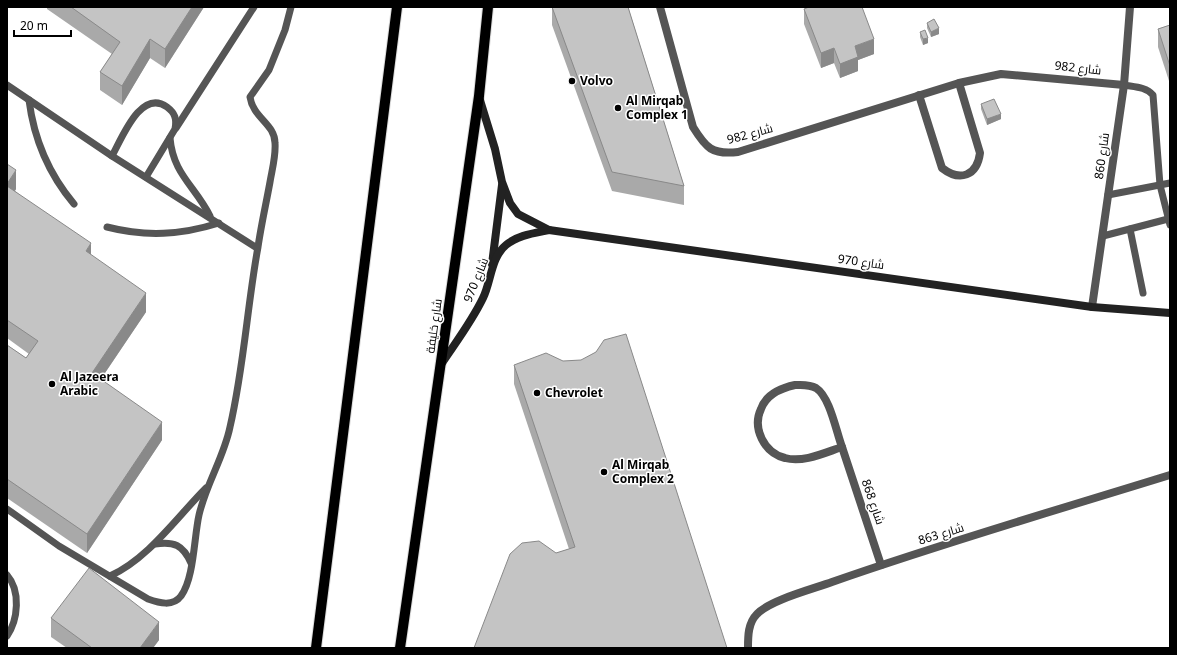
<svg xmlns="http://www.w3.org/2000/svg" width="1177" height="655" font-family="'Noto Sans',Cairo,sans-serif">
	<style>
		.lines { fill: none; stroke-linecap: round; stroke-linejoin: round }
		.primary-casing { stroke: #dbdbdb; stroke-width: 12 }
		.lane { stroke: #555; stroke-width: 7 }
		.street { stroke: #555; stroke-width: 8 }
		.secondary { stroke: #222; stroke-width: 8 }
		.primary { stroke: #000; stroke-width: 10 }
		.wall { fill: #a9a9a9 }
		.shaded-wall { fill: #898989 }
		.building { fill: #c4c4c4; stroke: #898989 }
		.poi-dot { fill: #000; stroke: #fff; stroke-width: 1.5 }
		.labels { text-anchor: middle; stroke-width: 3; stroke-linejoin: round; paint-order: stroke }
		.street-label { font-size: 12px; fill: #000; stroke: #fff }
		.poi-label { font-size: 12px; font-weight: bold; fill: #000; stroke: #fff; text-anchor: start }
	</style>
	<rect width="100%" height="100%" fill="#fff"/>
	<g class="lines">
		<defs>
			<g id="primary">
				<path d="M 316,648 L 397,7"/>
				<path d="M 400,648 L 479,96 L 488,7"/>
			</g>
		</defs>
		<!-- primary casing -->
		<use href="#primary" class="primary-casing"/>
		<!-- lane -->
		<g class="lane">
			<path d="M 7,85 L 112,156 L 257,248"/>
			<path d="M 1124,85 C 1135,87 1146,87 1153,95 L 1160,185 L 1170,225"/>
			<path d="M 29,100 C 34,140 48,173 74,204"/>
			<path d="M 176,128 L 254,7"/>
			<path d="M 170,138 C 173,174 195,186 210,216"/>
			<path d="M 112,156 C 122,138 141,88 167,107 C 175,113 177,119 175,129 L 146,177"/>
			<path d="M 1108,195 L 1170,183"/>
			<path d="M 107,227 C 146,237 181,235 219,223"/>
			<path d="M 1130,229 L 1143,293"/>
			<path d="M 1103,236 L 1168,219"/>
			<path d="M 7,509 L 59,546 L 148,599 C 159,603 173,607 181,596 C 194,579 194,537 199,515 C 206,484 224,457 230,427 C 244,367 247,307 258,247 C 261,226 266,204 270,182 C 272,170 276,156 275,143 C 275,124 253,118 250,97 L 269,70 L 285,30 L 291,7"/>
			<path d="M 155,544 C 174,541 183,545 191,563"/>
			<path d="M 7,575 C 21,591 18,620 7,636"/>
			<path d="M 110,576 C 148,559 177,517 206,488"/>
		</g>
		<!-- street -->
		<g class="street">
			<path d="M 660,7 L 693,127 C 706,148 712,155 738,152 L 959,83 L 1001,74 L 1124,85"/>
			<path d="M 919,95 L 942,168 C 960,182 977,176 980,153 L 959,83"/>
			<path d="M 1092,307 L 1124,85 L 1130,7"/>
			<path d="M 795,385 C 802,385 809,384 816,388 C 830,397 836,431 842,447 C 824,453 803,463 785,458 C 764,453 752,428 761,409 C 766,395 781,388 795,385 Z"/>
			<path d="M 842,447 L 881,565"/>
			<path d="M 748,648 C 748,636 748,623 757,614 C 770,600 813,589 832,582 C 943,543 1057,510 1170,475"/>
		</g>
		<!-- secondary -->
		<g class="secondary">
			<path d="M 479,97 L 495,149 L 502,182 L 510,203 L 518,214 L 549,230 L 1092,307 L 1170,313"/>
			<path d="M 492,264 L 502,185"/>
			<path d="M 442,363 C 456,342 472,321 483,298 C 491,282 491,257 506,245 C 518,235 535,233 549,230"/>
		</g>
		<!-- primary -->
		<use href="#primary" class="primary"/>
	</g>
	<!-- wall -->
	<g class="wall">
		<path d="M 47,7 L 204,7 L 165,68 L 150,58 L 122,105 L 100,90 L 100,72 L 112,54 L 47,9 Z"/>
		<path d="M 552,7 L 629,7 L 629,10 L 684,186 L 684,205 L 612,191 L 552,25 Z"/>
		<path d="M 804,9 L 874,54 L 858,60 L 858,71 L 840,78 L 834,63 L 821,68 L 804,24 Z"/>
		<path d="M 927,23 L 939,34 L 931,37 L 927,28 Z"/>
		<path d="M 1170,25 L 1170,84 L 1158,47 L 1158,29 Z"/>
		<path d="M 920,32 L 928,43 L 923,45 L 920,37 Z"/>
		<path d="M 981,104 L 1001,119 L 987,125 L 981,109 Z"/>
		<path d="M 7,164 L 16,189 L 15,191 L 91,255 L 146,312 L 101,379 L 162,440 L 87,553 L 7,498 L 7,345 L 26,358 L 29,354 L 7,338 Z"/>
		<path d="M 514,365 L 727,648 L 556,553 L 569,549 L 514,384 Z"/>
		<path d="M 51,618 L 159,640 L 153,648 L 67,648 L 51,637 Z"/>
	</g>
	<!-- shaded-wall -->
	<g class="shaded-wall">
		<path d="M 192,7 L 204,7 L 165,68 L 165,49 Z"/>
		<path d="M 939,28 L 939,34 L 931,37 L 931,32 Z"/>
		<path d="M 928,38 L 928,43 L 923,45 L 923,39 Z"/>
		<path d="M 150,39 L 150,58 L 122,105 L 122,86 Z"/>
		<path d="M 874,39 L 874,54 L 858,60 L 858,71 L 840,78 L 840,64 L 855,46 Z"/>
		<path d="M 834,48 L 834,63 L 821,68 L 821,53 Z"/>
		<path d="M 1001,114 L 1001,119 L 987,125 L 987,119 Z"/>
		<path d="M 16,170 L 16,189 L 7,203 L 7,184 Z"/>
		<path d="M 91,243 L 91,262 L 86,251 Z"/>
		<path d="M 146,293 L 146,312 L 92,392 L 92,373 Z"/>
		<path d="M 162,422 L 162,440 L 87,553 L 87,534 Z"/>
		<path d="M 159,622 L 159,640 L 153,648 L 140,648 Z"/>
	</g>
	<!-- building -->
	<g class="building">
		<path d="M 71,7 L 192,7 L 165,49 L 150,39 L 122,86 L 100,72 L 120,42 Z"/>
		<path d="M 552,7 L 628,7 L 684,186 L 612,172 Z"/>
		<path d="M 809,7 L 862,7 L 874,39 L 855,46 L 858,57 L 840,64 L 834,48 L 821,53 L 804,9 Z"/>
		<path d="M 934,19 L 939,28 L 931,32 L 927,23 Z"/>
		<path d="M 1170,25 L 1170,66 L 1158,29 Z"/>
		<path d="M 925,30 L 928,38 L 923,39 L 920,32 Z"/>
		<path d="M 994,99 L 1001,114 L 987,119 L 981,104 Z"/>
		<path d="M 7,164 L 16,170 L 7,184 Z"/>
		<path d="M 7,186 L 91,243 L 86,251 L 146,293 L 92,373 L 162,422 L 87,534 L 7,479 L 7,345 L 26,358 L 38,341 L 7,320 Z"/>
		<path d="M 626,334 L 727,648 L 474,648 L 510,554 L 522,543 L 539,541 L 556,553 L 575,547 L 514,365 L 546,353 L 563,361 L 581,360 L 596,352 L 604,340 Z"/>
		<path d="M 89,568 L 159,622 L 140,648 L 92,648 L 51,618 Z"/>
	</g>
	<!-- markers -->
	<g class="poi-dot">
		<circle cx="572" cy="81" r="4"/>
		<circle cx="618" cy="108" r="4"/>
		<circle cx="52" cy="384" r="4"/>
		<circle cx="537" cy="393" r="4"/>
		<circle cx="604" cy="472" r="4"/>
	</g>
	<g class="labels">
		<!-- street labels -->
		<g class="street-label">
			<text transform="translate(1078 68) rotate(6)" y="4">شارع 982</text>
			<text transform="translate(750 134) rotate(-15)" y="4">شارع 982</text>
			<text transform="translate(1102 156) rotate(-82)" y="4">شارع 860</text>
			<text transform="translate(861 262) rotate(8)" y="4">شارع 970</text>
			<text transform="translate(476 280) rotate(-68)" y="4">شارع 970</text>
			<text transform="translate(434 326) rotate(-82)" y="4">شارع خليفة</text>
			<text transform="translate(873 502) rotate(71)" y="4">شارع 868</text>
			<text transform="translate(941 534) rotate(-17)" y="4">شارع 863</text>
		</g>
		<!-- poi labels -->
		<g class="poi-label">
			<text x="580" y="85">Volvo</text>
			<text x="626" y="105">Al Mirqab<tspan x="626" dy="14">Complex 1</tspan></text>
			<text x="60" y="381">Al Jazeera<tspan x="60" dy="14">Arabic</tspan></text>
			<text x="545" y="397">Chevrolet</text>
			<text x="612" y="469">Al Mirqab<tspan x="612" dy="14">Complex 2</tspan></text>
		</g>
	</g>
	<!-- border -->
	<rect width="1177" height="655" fill="none" stroke="#000000" stroke-width="16"/>
	<!-- scale -->
	<path d="M14 30v6h57v-6" fill="none" stroke="#000000" stroke-width="2"/>
	<text x="20" y="30" font-size="12" fill="#000000" stroke="#ffffff" stroke-width="3" paint-order="stroke">20 m</text>
</svg>
